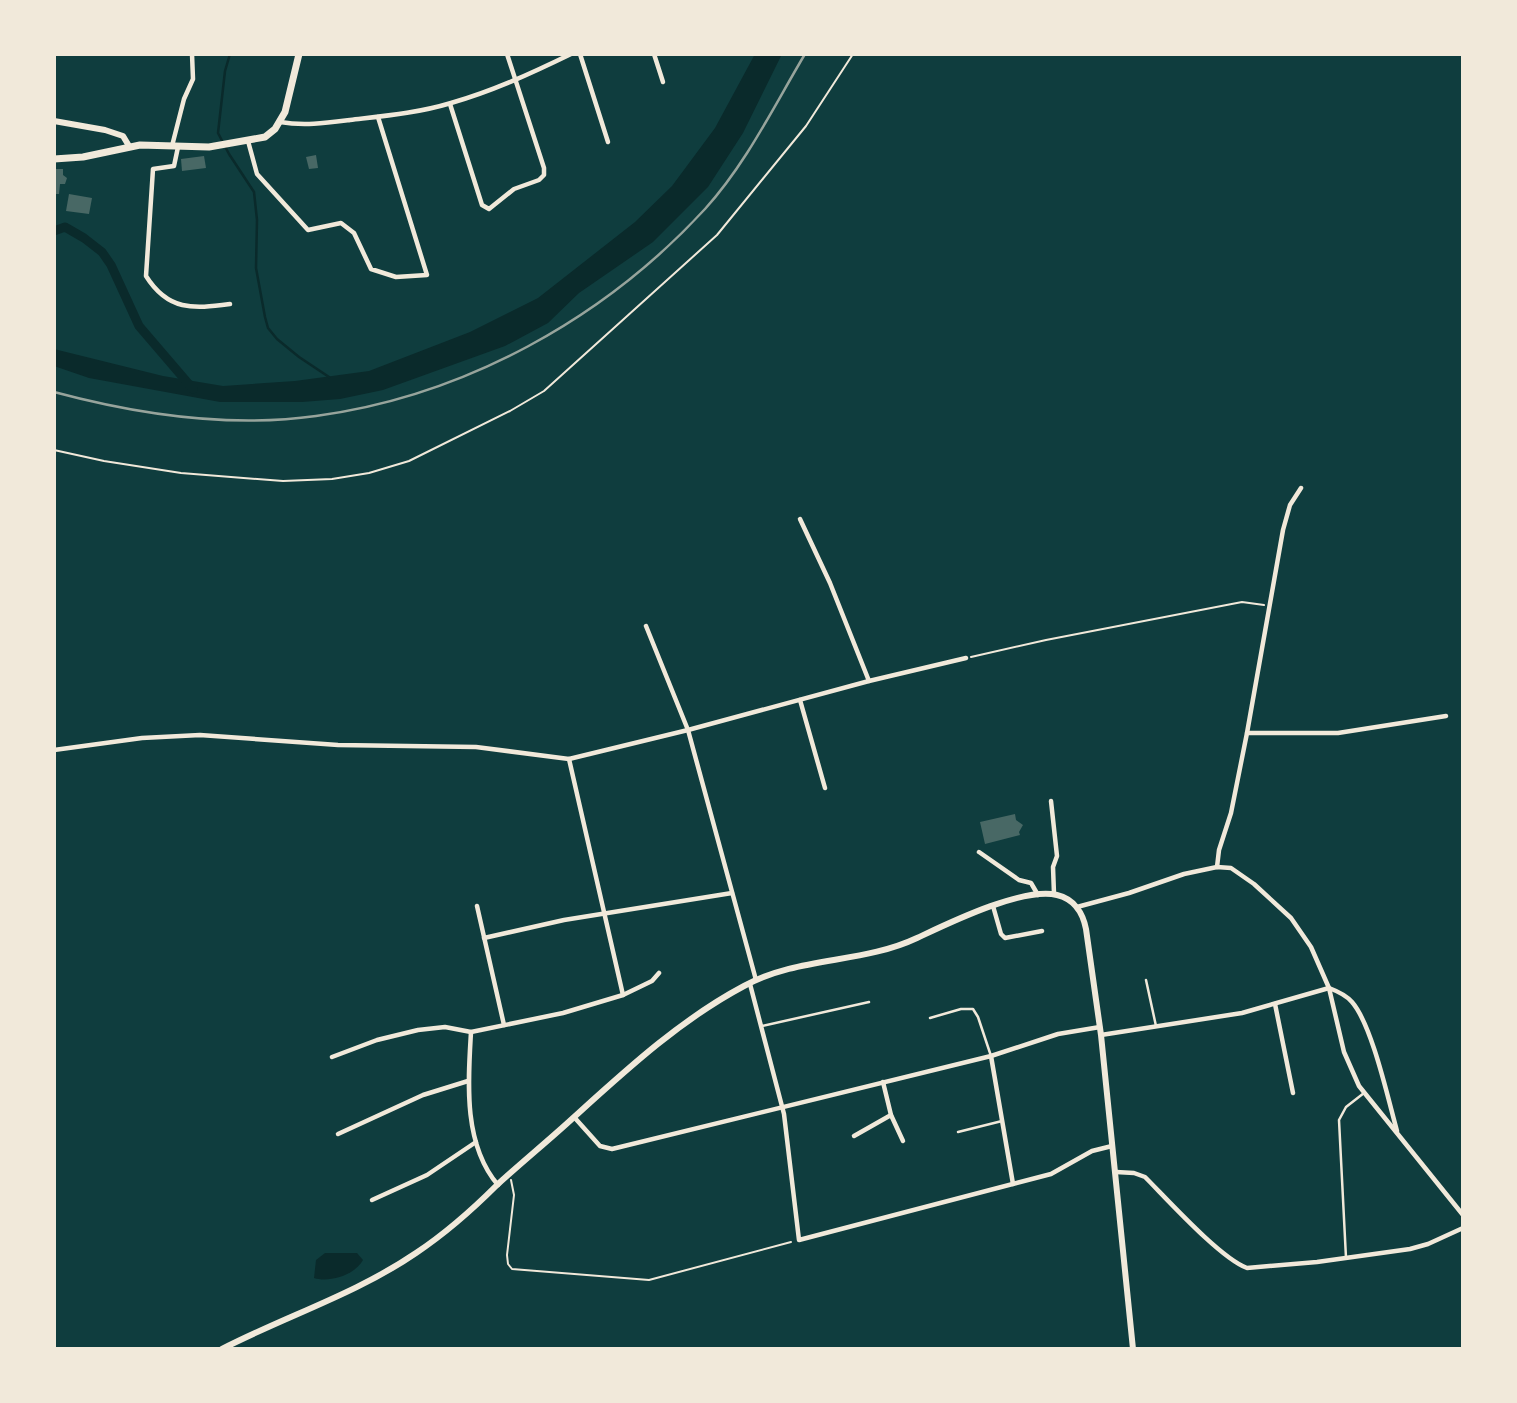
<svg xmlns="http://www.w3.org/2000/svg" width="1517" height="1403" font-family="'Libre Baskerville',serif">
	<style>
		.water { fill: #0a2a2b }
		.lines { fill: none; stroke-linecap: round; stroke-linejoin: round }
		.stream { stroke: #0a2a2b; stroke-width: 2.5 }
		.canal { stroke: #0a2a2b; stroke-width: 9 }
		.building { fill: #486865 }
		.path { stroke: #f1e9da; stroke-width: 2 }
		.service { stroke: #f1e9da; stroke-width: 2.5 }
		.minor { stroke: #f1e9da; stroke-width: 4.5 }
		.tertiary { stroke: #f1e9da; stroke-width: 6 }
		.secondary { stroke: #f1e9da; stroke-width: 7 }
		.rail { stroke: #97a49c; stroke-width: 2.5 }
	</style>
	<rect width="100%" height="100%" fill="#0f3d3e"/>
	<!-- water -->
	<g class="water">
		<path d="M 755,54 L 782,54 L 743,133 L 708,187 L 653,242 L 579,293 L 548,323 L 505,346 L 383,390 L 340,399 L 302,402 L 220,402 L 89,378 L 54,366 L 54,349 L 163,376 L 223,386 L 295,381 L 369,371 L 470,332 L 538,298 L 635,222 L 672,186 L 715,128 Z"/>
		<path d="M 325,1253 L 357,1253 L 363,1260 C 355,1275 329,1283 314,1278 L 316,1260 Z"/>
	</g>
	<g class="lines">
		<!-- stream -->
		<path class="stream" d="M 230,54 L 225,71 L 218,133 L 229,154 L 254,192 L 257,220 L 256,268 L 265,317 L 268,328 L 277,339 L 299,357 L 329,377"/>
		<!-- canal -->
		<path class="canal" d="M 54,231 L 65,227 L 84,238 L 102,252 L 111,265 L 139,326 L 193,389"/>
	</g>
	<!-- building -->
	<g class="building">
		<path d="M 316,155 L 318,168 L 309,169 L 306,157 Z"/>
		<path d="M 204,156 L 206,168 L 182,171 L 181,159 Z"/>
		<path d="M 56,169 L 63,169 L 63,175 L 67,178 L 65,184 L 60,184 L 59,194 L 54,194 L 54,170 Z"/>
		<path d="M 69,194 L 92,198 L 89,214 L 66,211 Z"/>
		<path d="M 1015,814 L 1016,820 L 1023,825 L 1019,832 L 1020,835 L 985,844 L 980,822 Z"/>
	</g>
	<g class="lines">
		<!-- path -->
		<g class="path">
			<path d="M 54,450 L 104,461 L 181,473 L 283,481 L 332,479 L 369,473 L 409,461 L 510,411 L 544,391 L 717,235 L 806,126 L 853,54"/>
			<path d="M 971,657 L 1046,640 L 1242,602 L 1264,605"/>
			<path d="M 511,1180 L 514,1195 L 507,1255 L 508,1264 L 512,1269 L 649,1280 L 791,1242"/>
		</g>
		<!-- service -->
		<g class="service">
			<path d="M 1146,980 L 1156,1026"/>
			<path d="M 930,1018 L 961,1009 L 973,1009 L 978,1017 L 991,1056"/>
			<path d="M 762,1026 L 869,1002"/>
			<path d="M 958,1132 L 1002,1121"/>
			<path d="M 1346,1258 L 1339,1120 L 1346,1107 L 1364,1093"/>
		</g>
		<!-- minor -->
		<g class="minor">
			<path d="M 580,54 L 608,142"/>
			<path d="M 654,54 L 663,82"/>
			<path d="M 450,104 L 482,205 L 489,209 L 514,189 L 539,180 L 544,175 L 544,168 L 507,54"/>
			<path d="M 280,122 C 304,126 326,123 350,120 C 384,116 418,113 451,103 C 493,91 532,73 571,54"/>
			<path d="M 248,141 L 257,174 L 308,230 L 341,223 L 354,233 L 371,269 L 396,277 L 427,275 L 378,117"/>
			<path d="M 172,146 L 184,99 L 193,79 L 192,54"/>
			<path d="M 178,147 L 174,166 L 153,169 L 146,276 C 168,311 193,309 230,304"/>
			<path d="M 800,519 L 830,583 L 869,681"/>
			<path d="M 646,626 L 688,730 L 756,980"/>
			<path d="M 800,700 L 825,788"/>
			<path d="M 1247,733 L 1338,733 L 1446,716"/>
			<path d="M 54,750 L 142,738 L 200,735 L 338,745 L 476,747 L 569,759 L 688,730 L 869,681 L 966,658"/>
			<path d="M 569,759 L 623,995"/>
			<path d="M 1051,801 L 1057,856 L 1053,867 L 1054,894"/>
			<path d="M 979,852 L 1019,880 L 1031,883 L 1038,895"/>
			<path d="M 1217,867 L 1219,850 L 1231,813 L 1247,733 L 1283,530 L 1290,505 L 1301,488"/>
			<path d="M 477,906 L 504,1025"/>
			<path d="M 993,906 L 1001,934 L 1005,938 L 1042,931"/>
			<path d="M 1077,907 L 1129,893 L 1184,874 L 1217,867 L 1231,868 L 1254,884 L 1291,918 L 1311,947 L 1329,988 L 1344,1052 L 1359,1086 L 1463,1215"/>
			<path d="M 484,938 L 564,920 L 732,893"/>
			<path d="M 750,984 L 784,1114 L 799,1240 L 1051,1174 L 1092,1151 L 1112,1146"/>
			<path d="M 1275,1004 L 1293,1093"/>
			<path d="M 471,1032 C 468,1082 463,1144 498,1185"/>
			<path d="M 1101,1035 L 1242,1013 L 1329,988 C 1337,991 1346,995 1352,1002 C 1372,1025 1388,1099 1397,1131"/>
			<path d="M 991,1056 L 1013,1184"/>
			<path d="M 332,1057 L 377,1040 L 418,1030 L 445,1027 L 471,1032 L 563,1013 L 623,995 L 652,981 L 659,973"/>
			<path d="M 883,1082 L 891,1115 L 903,1141"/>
			<path d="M 574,1117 L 600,1146 L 612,1149 L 991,1056 L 1058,1034 L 1100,1027"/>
			<path d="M 338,1134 L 423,1095 L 468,1081"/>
			<path d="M 854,1136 L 891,1115"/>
			<path d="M 1116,1172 L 1134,1173 L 1145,1177 C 1167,1199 1220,1258 1247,1268 L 1317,1262 L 1410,1249 L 1428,1244 L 1463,1228"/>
			<path d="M 372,1200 L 427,1175 L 476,1142"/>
		</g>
		<!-- tertiary -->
		<g class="tertiary">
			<path d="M 54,121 L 105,130 L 123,136 L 129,146"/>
			<path d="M 222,1349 C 286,1316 356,1294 416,1253 C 446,1233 472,1210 497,1185 C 522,1162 548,1141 573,1118 C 626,1070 680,1020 744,986 C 799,956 862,964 917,938 C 949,923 1022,887 1057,895 C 1074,899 1083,913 1086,929 L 1101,1035 L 1133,1349"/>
		</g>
		<!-- secondary -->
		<path class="secondary" d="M 54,159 L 83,157 L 140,145 L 209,147 L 265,137 L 275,129 L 285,112 L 299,54"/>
		<!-- rail -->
		<path class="rail" d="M 54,392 C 136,414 231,428 316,416 C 464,396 604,319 705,209 C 746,164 774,106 805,54"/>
	</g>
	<!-- border -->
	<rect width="1517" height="1403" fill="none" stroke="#f1e9da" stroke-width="112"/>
</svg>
